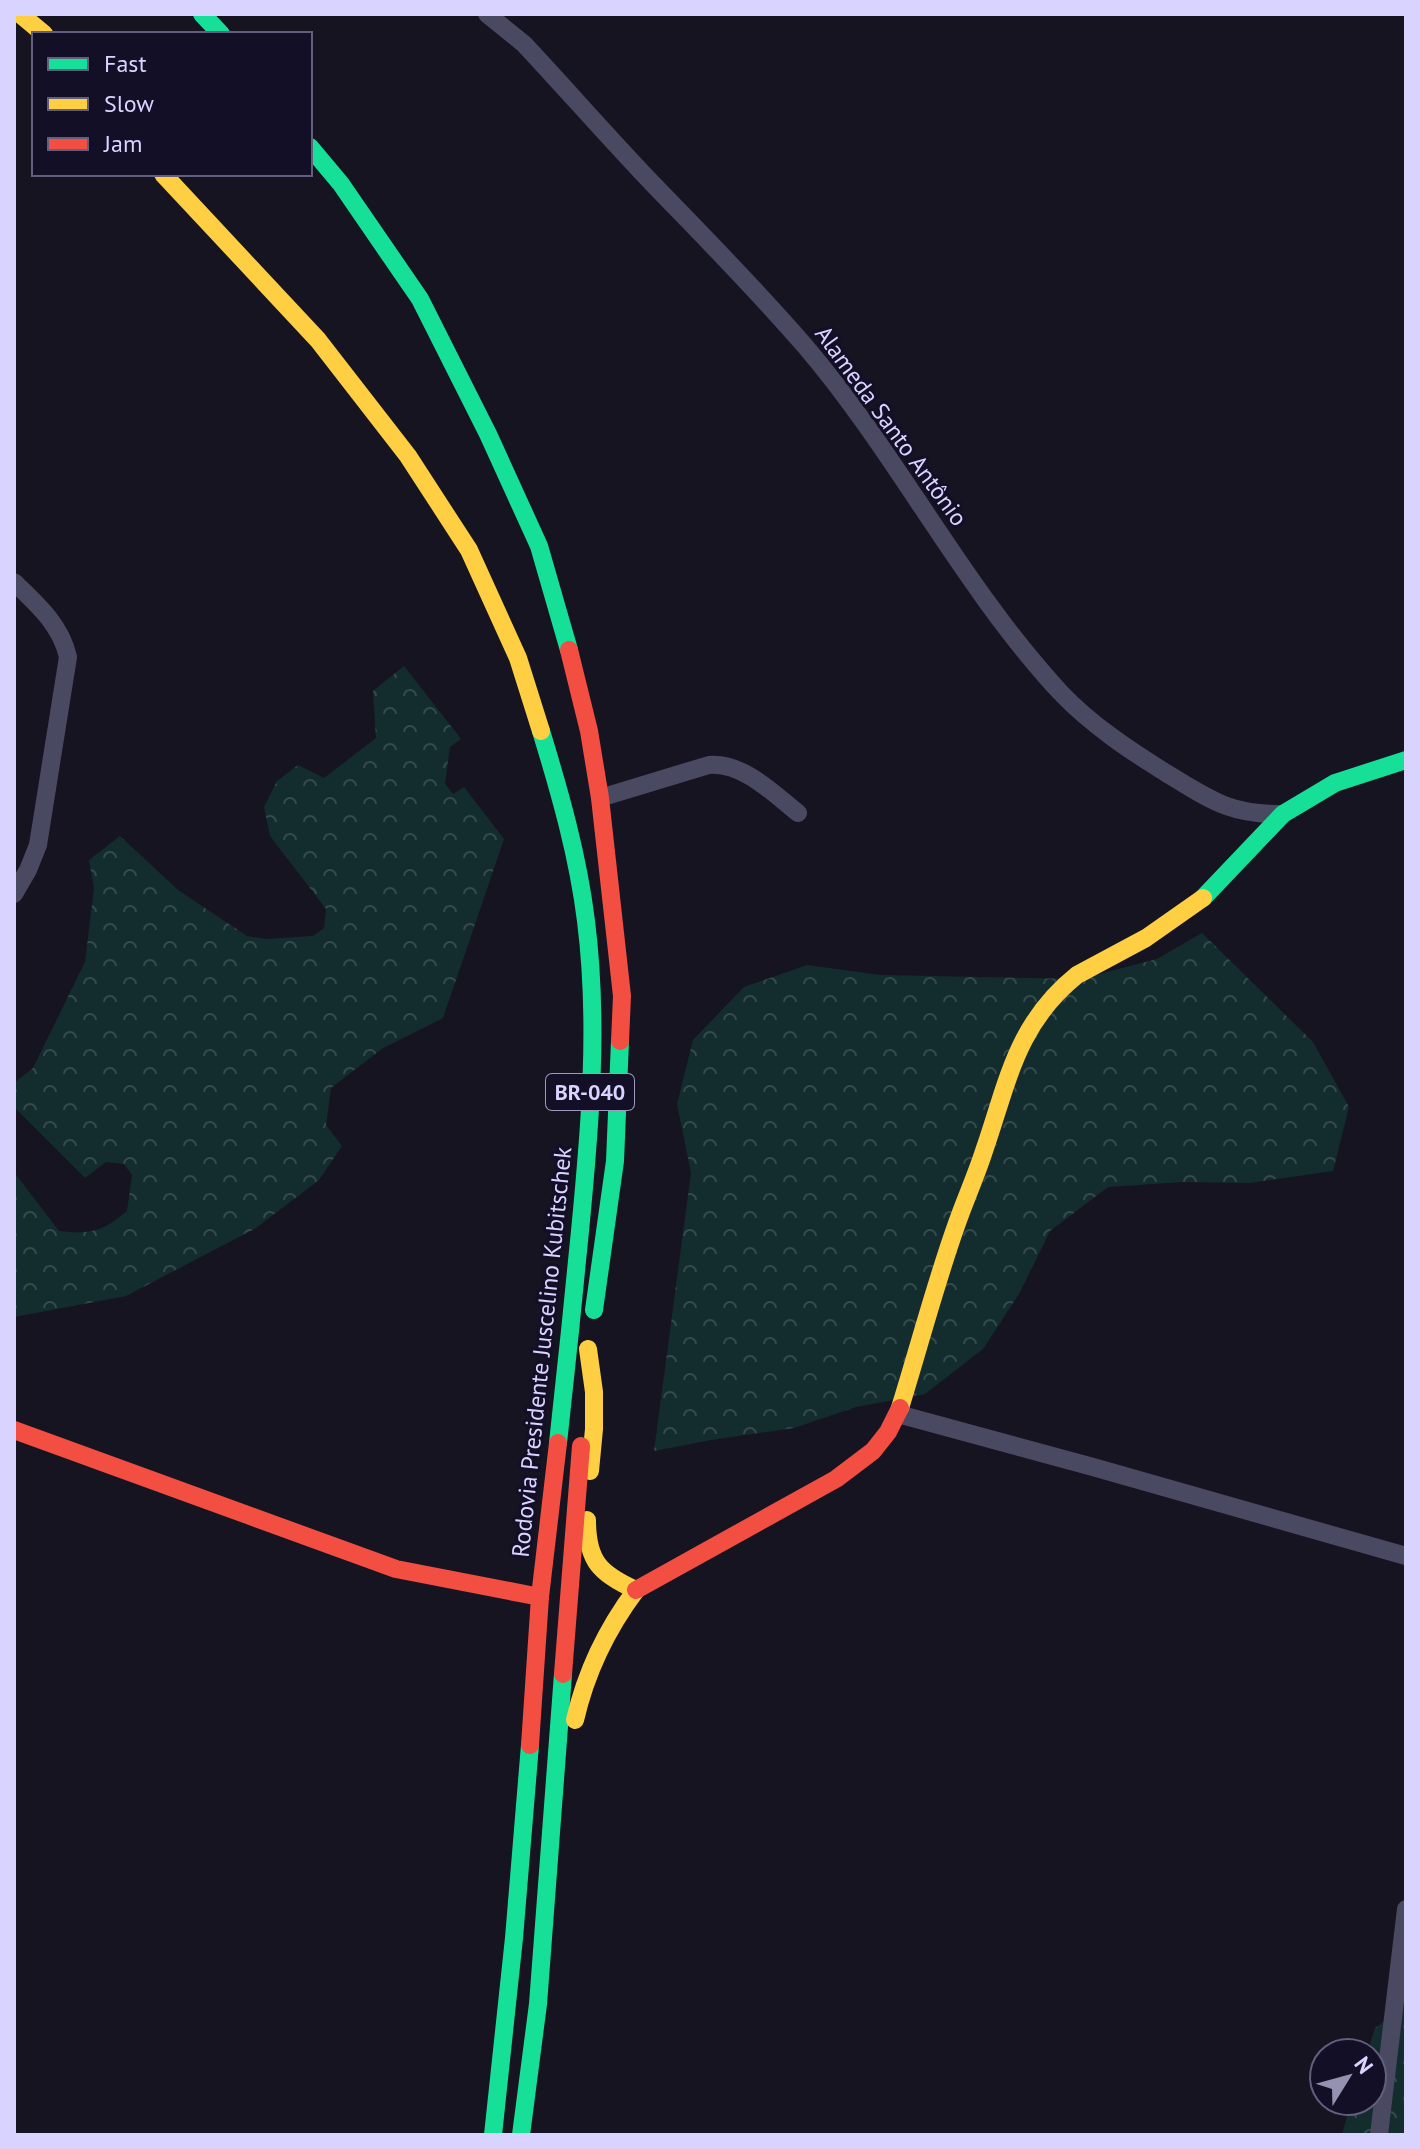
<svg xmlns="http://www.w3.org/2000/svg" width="1420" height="2149" font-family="'PT Sans',sans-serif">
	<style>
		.forest { fill: url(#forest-crowns) }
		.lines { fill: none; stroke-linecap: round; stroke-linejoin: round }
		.street { stroke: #4a4962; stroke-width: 18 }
		.fast { stroke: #16e098; stroke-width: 18 }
		.slow { stroke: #ffcf43; stroke-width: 18 }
		.jam { stroke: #f24e42; stroke-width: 18 }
		.labels { text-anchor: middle; stroke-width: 6; stroke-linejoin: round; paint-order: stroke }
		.shield { fill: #130f26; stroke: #9e99be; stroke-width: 2 }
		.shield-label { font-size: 22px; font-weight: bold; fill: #d9d4ff }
		.street-label { font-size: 24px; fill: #d9d4ff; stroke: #130f26 }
	</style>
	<defs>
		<pattern id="forest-crowns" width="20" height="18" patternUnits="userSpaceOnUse" patternTransform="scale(2)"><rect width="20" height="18" fill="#132c2d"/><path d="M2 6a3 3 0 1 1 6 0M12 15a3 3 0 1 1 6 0" fill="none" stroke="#354a4c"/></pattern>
	</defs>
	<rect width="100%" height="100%" fill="#161421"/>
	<!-- forest -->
	<g class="forest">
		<path d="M 404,666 L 461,739 L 450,747 L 445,784 L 453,794 L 464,787 L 504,839 L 443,1018 L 383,1048 L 331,1088 L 326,1125 L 342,1146 L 319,1180 L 256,1228 L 126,1296 L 14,1317 L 14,1172 L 59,1231 C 91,1235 103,1231 127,1211 L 132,1175 L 124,1164 L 106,1162 L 85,1178 L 14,1107 L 14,1083 L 33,1068 L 85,962 L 94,888 L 89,860 L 120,836 L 178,890 L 247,936 L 266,939 L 313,936 L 324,928 L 326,909 L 270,836 L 264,807 L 277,781 L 298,765 L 324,778 L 376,738 L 373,691 Z"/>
		<path d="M 1202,933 L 1313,1042 L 1349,1107 L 1333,1171 L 1250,1183 L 1183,1182 L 1108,1187 L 1050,1231 L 1019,1294 L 983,1349 L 925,1394 L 856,1407 L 794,1428 L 711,1440 L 654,1451 L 691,1173 L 677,1104 L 693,1040 L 744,987 L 807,965 L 880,975 L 1080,979 L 1157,959 Z"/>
		<path d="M 1406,2005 L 1406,2135 L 1342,2135 L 1351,2101 L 1372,2101 L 1372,2053 L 1367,2053 L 1375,2028 Z"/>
	</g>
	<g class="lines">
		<!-- street -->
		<g class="street">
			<path d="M 487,14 L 524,44 C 567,90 608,137 651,182 C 703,236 756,289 805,346 C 898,455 962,586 1060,692 C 1091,725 1132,752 1171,776 C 1212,801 1232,815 1283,814"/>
			<path d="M 14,582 C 37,604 61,625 68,657 L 38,845 L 28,870 L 14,894"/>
			<path d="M 600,798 L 709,765 C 743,762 774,794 798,813"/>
			<path d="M 898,1414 L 1093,1467 L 1406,1556"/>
			<path d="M 1379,2135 L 1406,1909"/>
		</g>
		<!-- fast -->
		<g class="fast">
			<path d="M 202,14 L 221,34"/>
			<path d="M 310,147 L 341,184 L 420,299 L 488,434 L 539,546 L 569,650"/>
			<path d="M 541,731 C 560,793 578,856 586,921 C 599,1024 590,1128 580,1231 C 573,1302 566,1372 558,1443"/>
			<path d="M 1203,898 L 1283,814 L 1335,783 L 1406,760"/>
			<path d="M 594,1310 L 615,1161 L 620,1041"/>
			<path d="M 493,2135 L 514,1938 L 530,1745"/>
			<path d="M 521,2135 L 538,2004 L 563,1674"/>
		</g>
		<!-- slow -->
		<g class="slow">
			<path d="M 20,14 L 44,34"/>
			<path d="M 163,174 L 318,340 L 408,456 L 469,550 L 518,658 L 541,731"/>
			<path d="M 588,1349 L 594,1392 L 594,1429 L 590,1471"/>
			<path d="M 900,1408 C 919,1347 935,1285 956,1226 C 965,1200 976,1176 984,1151 C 1008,1082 1016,1024 1077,975 L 1146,938 L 1203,898"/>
			<path d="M 575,1720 C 586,1672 606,1630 636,1590 C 600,1574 587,1561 587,1520"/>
		</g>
		<!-- jam -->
		<g class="jam">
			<path d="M 569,650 L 589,731 L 600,798 L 622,996 L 620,1041"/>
			<path d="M 14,1430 L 396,1569 L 540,1597"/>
			<path d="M 636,1590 L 836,1479 L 873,1451 L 888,1432 L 900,1408"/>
			<path d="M 563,1674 L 581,1446"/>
			<path d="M 530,1745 L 540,1597 L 558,1443"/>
		</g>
	</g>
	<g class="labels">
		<!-- shield labels -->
		<rect class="shield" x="546" y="1074" width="88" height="36" rx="6"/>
		<g class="shield-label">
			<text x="590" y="1100">BR-040</text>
		</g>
		<!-- street labels -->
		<g class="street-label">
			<text transform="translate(891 426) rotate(54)" y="8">Alameda Santo Antônio</text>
			<text transform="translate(542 1352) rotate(-84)" y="8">Rodovia Presidente Juscelino Kubitschek</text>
		</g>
	</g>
	<!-- border -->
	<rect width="1420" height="2149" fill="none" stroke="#d9d4ff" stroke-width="32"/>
	<!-- legend -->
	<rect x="32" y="32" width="280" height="144" fill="#130f26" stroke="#625e7d" stroke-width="2"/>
	<rect x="48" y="58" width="40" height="12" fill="#16e098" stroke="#625e7d" stroke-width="2"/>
	<text x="104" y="72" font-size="24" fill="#d9d4ff">Fast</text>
	<rect x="48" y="98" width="40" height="12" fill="#ffcf43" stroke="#625e7d" stroke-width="2"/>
	<text x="104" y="112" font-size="24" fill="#d9d4ff">Slow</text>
	<rect x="48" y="138" width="40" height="12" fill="#f24e42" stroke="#625e7d" stroke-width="2"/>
	<text x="104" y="152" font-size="24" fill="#d9d4ff">Jam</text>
	<!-- north arrow -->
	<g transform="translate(1348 2077) rotate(53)"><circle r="38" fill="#130f26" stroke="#625e7d" stroke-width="2"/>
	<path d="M0-6L14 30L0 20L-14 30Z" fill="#9591b1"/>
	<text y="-12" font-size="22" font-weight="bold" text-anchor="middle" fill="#d9d4ff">N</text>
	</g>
</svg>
